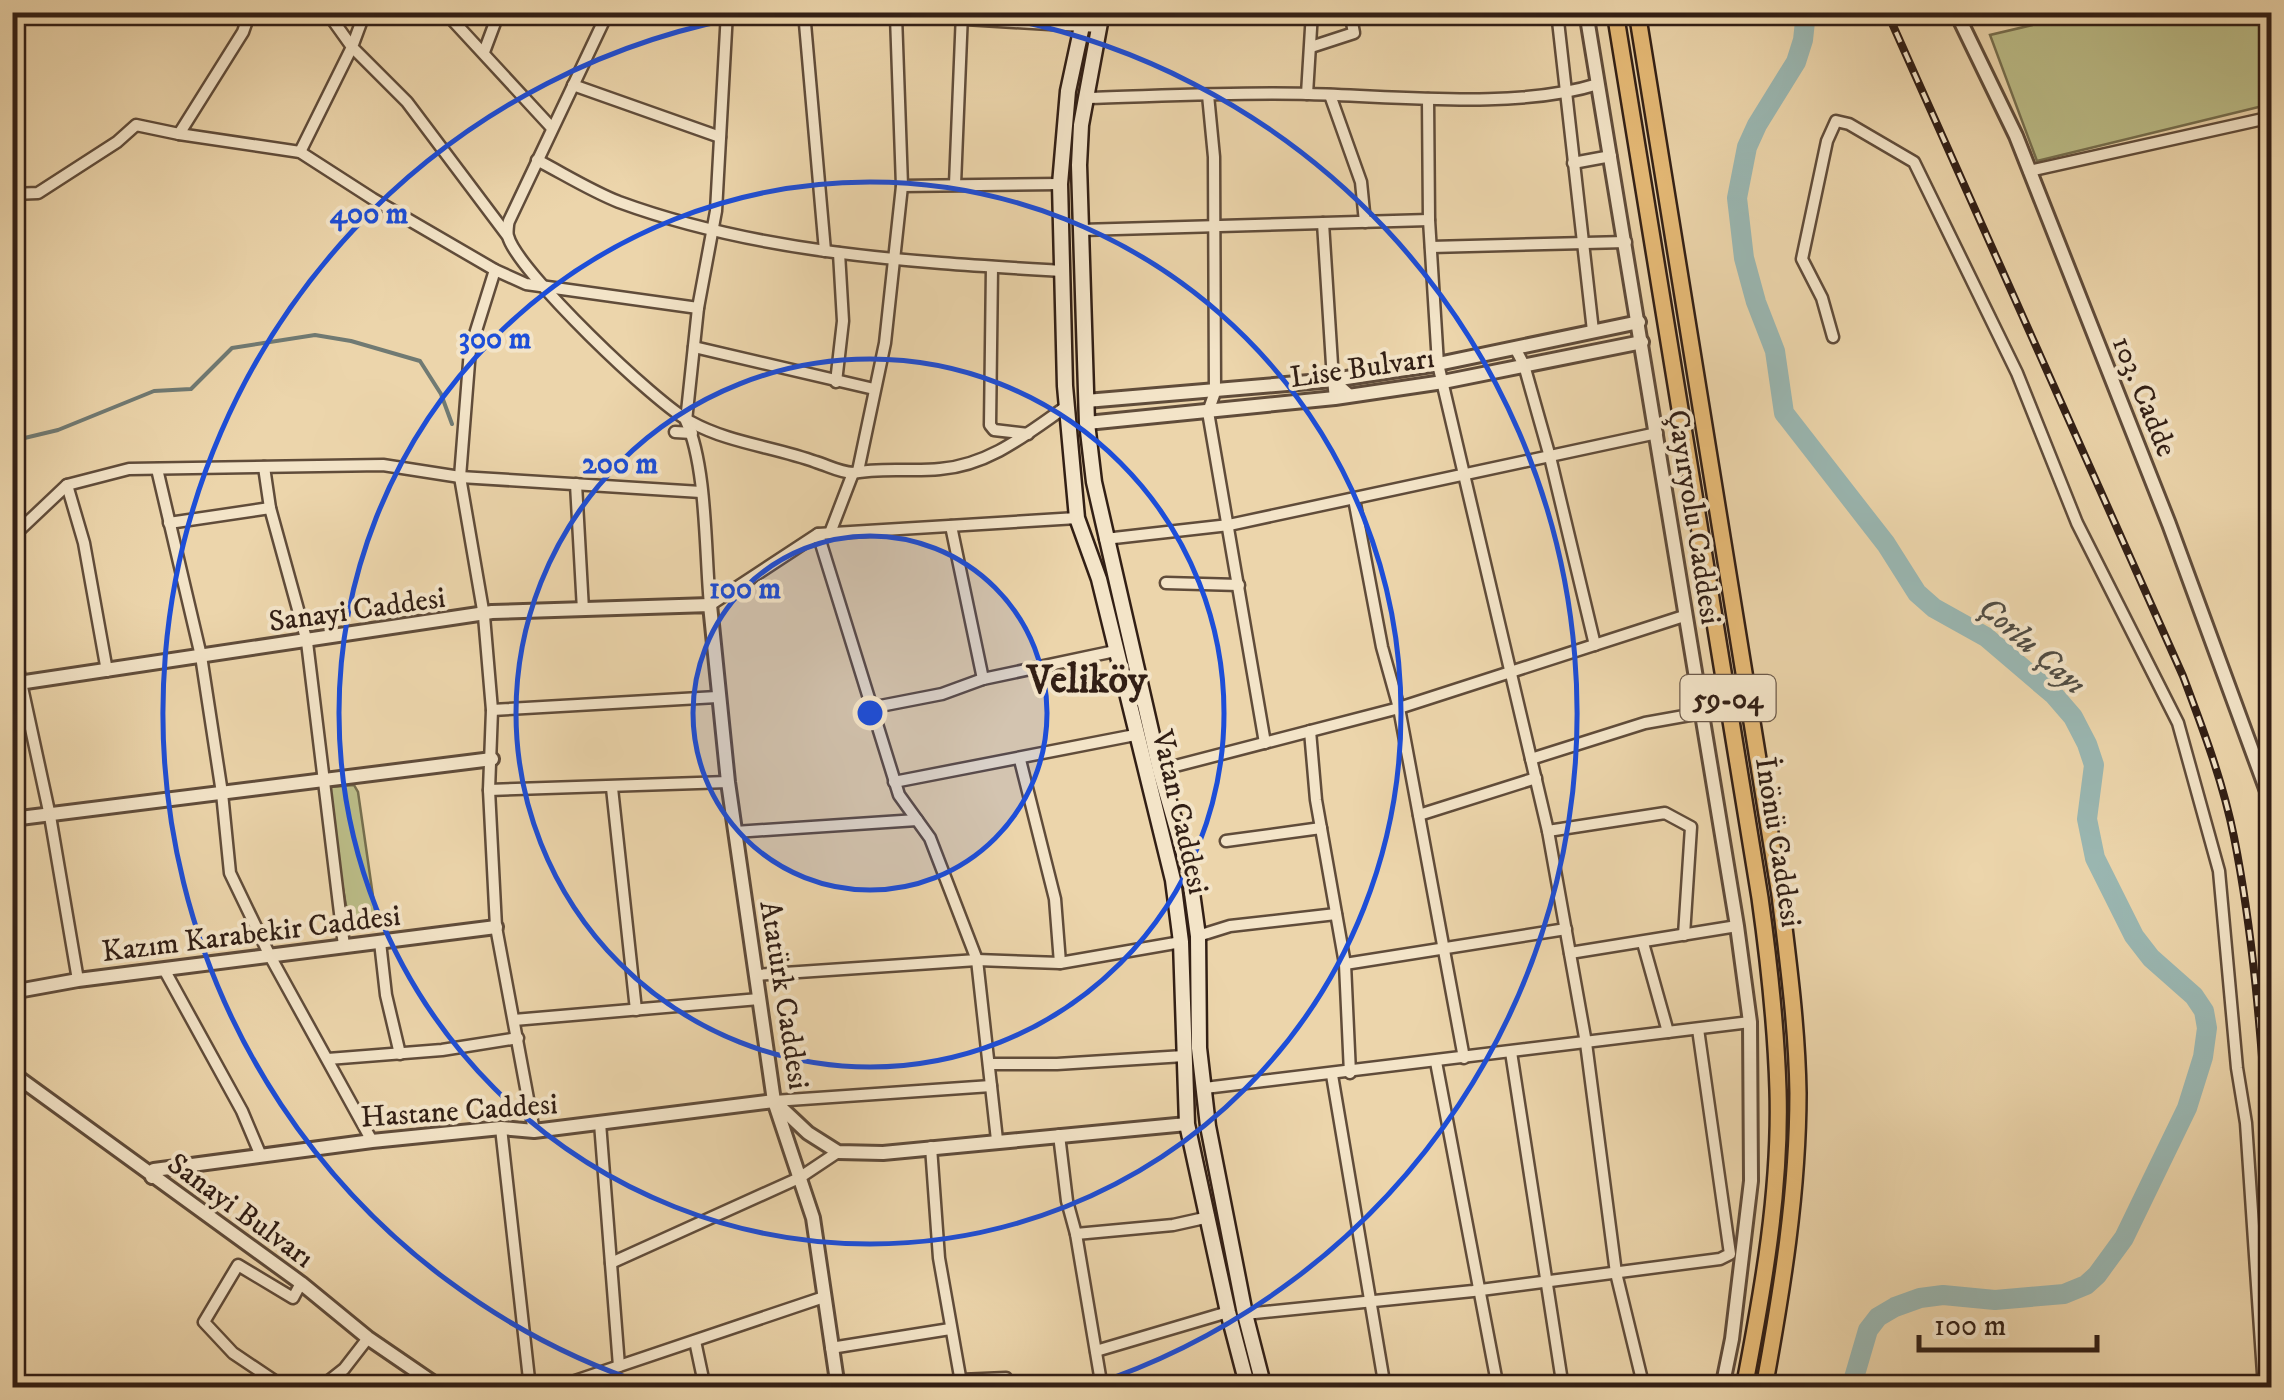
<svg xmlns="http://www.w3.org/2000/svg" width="2284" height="1400" font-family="'IM FELL DW Pica',serif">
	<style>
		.green { fill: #bbbc87; stroke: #766e4e; stroke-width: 2.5 }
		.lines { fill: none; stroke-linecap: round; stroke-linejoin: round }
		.stream { stroke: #707a73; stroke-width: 4 }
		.river { stroke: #9ab7b2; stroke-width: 20 }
		.minor-casing { stroke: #604c3a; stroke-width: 15 }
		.tertiary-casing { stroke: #604c3a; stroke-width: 18 }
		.secondary-casing { stroke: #321f15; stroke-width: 19 }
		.primary-casing { stroke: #321f15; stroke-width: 20 }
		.minor { stroke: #f3e4c8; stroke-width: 10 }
		.tertiary { stroke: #f3e4c8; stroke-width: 12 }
		.secondary { stroke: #f3e4c8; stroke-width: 14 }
		.primary { stroke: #e6ba76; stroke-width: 15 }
		.rail-casing { stroke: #321f15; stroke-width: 8 }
		.rail { stroke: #f3e4c8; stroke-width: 4; stroke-dasharray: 11; stroke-linecap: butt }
		.ring { fill: none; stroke: #1d4ed8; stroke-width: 5 }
		.labels { text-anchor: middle; stroke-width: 8; stroke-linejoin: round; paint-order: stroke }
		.shield { fill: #f3e4c8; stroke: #6c5a4b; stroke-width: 2.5 }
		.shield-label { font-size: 28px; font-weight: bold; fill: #321f15 }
		.street-label { font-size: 30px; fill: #321f15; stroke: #f3e4c8 }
		.water-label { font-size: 32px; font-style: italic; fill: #514d44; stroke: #f3e4c8 }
		.district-label { font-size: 40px; font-weight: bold; fill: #321f15; stroke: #f3e4c8 }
		.centre { fill: #1d4ed8; stroke: #f3e4c8; stroke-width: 5 }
		.ring-label { font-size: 30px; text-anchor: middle; font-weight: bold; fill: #1d4ed8; stroke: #f3e4c8; stroke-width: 8; stroke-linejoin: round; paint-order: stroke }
	</style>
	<rect width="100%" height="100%" fill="#ecd5ab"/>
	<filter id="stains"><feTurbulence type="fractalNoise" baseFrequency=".002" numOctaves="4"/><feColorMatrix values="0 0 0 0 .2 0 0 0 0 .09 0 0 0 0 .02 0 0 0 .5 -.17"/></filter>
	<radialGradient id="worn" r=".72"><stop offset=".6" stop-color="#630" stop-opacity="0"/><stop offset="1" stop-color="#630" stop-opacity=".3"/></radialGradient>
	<!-- green -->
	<g class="green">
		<path d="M 2083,13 L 2271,13 L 2271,104 L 2037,161 L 1990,35 Z"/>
		<path d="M 354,785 L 358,792 L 376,917 L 373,922 L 355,925 L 349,922 L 326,795 L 331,787 Z"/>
	</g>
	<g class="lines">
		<!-- stream -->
		<path class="stream" d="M 12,441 L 58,430 L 154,391 L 191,389 L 232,348 L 315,335 L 351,341 L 420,361 L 441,394 L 452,424"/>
		<!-- river -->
		<path class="river" d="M 1806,12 L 1803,40 L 1796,62 L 1757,125 L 1747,147 L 1737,198 L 1744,258 L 1756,302 L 1775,351 L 1784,413 L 1886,544 L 1917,593 L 1934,608 L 1986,637 L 2054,695 L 2073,717 L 2087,744 L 2094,765 L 2087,819 L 2095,858 L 2134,936 L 2151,958 L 2194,996 L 2204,1011 L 2207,1028 L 2203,1057 L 2187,1108 L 2124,1238 L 2097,1275 L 2086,1285 L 2064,1294 L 1995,1300 L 1943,1295 L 1920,1298 L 1895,1307 L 1878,1317 L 1868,1330 L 1851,1388"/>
		<defs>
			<g id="minor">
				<path d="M 250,12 L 243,32 L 179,134 L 300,152 L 373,199 L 495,270 L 526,284 L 698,308"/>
				<path d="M 365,12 L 352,47 L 407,102 L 507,235"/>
				<path d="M 445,12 L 552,128"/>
				<path d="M 608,12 L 509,221 C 508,223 507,233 508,236 C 516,270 657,405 691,422 C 729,443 775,447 816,462 C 829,466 839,472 853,473 C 881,467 912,472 940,469 C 990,465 1028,433 1067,406"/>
				<path d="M 727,12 L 716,211 L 698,308 L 686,421 C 707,466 705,554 710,605 L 818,534 L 1077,518"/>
				<path d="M 804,12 L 825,251"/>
				<path d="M 850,12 L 1099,27"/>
				<path d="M 1557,12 L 1593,331"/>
				<path d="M 1311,47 L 1354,33 L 1350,12"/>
				<path d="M 484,52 L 499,12"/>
				<path d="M 573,85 L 720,137"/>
				<path d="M 1307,94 L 1312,12"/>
				<path d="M 1208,95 L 1214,157 L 1215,392 L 1208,412 L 1265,743"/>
				<path d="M 1330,95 L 1361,182 L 1365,222"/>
				<path d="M 1087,98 C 1161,96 1235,92 1309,94 C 1397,96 1515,110 1598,84"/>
				<path d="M 1428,99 L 1429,220 L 1438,364 L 1548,831 L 1586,1043 L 1616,1273 L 1644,1388"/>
				<path d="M 300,152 L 352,47 L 327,12"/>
				<path d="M 537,160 C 564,174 591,191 619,202 C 761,254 913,262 1062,271"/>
				<path d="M 1573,163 L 1611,156"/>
				<path d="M 2029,171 L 2272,117"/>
				<path d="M 955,184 L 962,13"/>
				<path d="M 902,186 L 1060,184"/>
				<path d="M 12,194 L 38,193 L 117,142 L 136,125 L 179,134"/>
				<path d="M 1323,223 L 1333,380"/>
				<path d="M 1081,230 L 1429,220"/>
				<path d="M 1431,247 L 1626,242"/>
				<path d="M 992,267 L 990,425 L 994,430 L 1028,434"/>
				<path d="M 495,270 L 470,350 L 460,477 L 484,616 L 492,710 L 489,790 L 496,927 L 534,1131"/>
				<path d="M 1833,337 L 1822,298 L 1802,259 L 1827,141 L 1836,121 L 1849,124 L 1914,162 L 2017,373 L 2077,523 L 2178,723 L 2219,871 L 2237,1068 L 2246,1123 L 2264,1388"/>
				<path d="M 694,347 L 874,389"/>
				<path d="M 1515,348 L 1524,365 L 1550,457 L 1595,645"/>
				<path d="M 836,382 L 843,321 L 839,253"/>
				<path d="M 1335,398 L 1333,380 L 1351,396"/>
				<path d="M 675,432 L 692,433"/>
				<path d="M 264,467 L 270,508 L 307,642 L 344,946"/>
				<path d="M 157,469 L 201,656 L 222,793 L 230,873 L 270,956 L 372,1141"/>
				<path d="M 858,471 L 885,343 L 902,186 L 896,16"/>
				<path d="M 576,484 L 583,610"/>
				<path d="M 67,485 L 84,543 L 107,671"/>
				<path d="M 1354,499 L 1382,647 L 1399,708 L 1464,1058"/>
				<path d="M 169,523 L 270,508"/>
				<path d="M 951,526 L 983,679"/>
				<path d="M 830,533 L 853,473"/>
				<path d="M 818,534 L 899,795 L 930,838 L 977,960 L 997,1140"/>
				<path d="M 12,537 L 67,485 L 129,469 L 383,465 L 460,477 L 701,492"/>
				<path d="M 1105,539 L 1229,525 L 1657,433"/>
				<path d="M 1166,583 L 1239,585"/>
				<path d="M 12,641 L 50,816 L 78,980"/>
				<path d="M 870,708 L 942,694 L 983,679 L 1115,651"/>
				<path d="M 492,710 L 717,697"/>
				<path d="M 1310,731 L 1316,800 L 1345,964 L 1350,1073"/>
				<path d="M 1531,759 L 1645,723 L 1701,713"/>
				<path d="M 1020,760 L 1055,899 L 1060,963"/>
				<path d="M 1160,770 L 1399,708 L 1684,616"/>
				<path d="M 894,782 L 1135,735"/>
				<path d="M 612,788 L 636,1010"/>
				<path d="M 489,790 L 728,782"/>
				<path d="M 1419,815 L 1536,778"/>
				<path d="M 1548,831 L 1665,813 L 1691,827 L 1684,935"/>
				<path d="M 735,832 L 917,820"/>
				<path d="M 1226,841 L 1321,828"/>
				<path d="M 1198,936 L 1230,926 L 1336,914"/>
				<path d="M 380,942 L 386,995 L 400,1054"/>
				<path d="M 1643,943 L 1668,1032"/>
				<path d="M 1570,953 L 1737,926"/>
				<path d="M 1345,964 L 1566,929"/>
				<path d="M 165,971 L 242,1111 L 261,1156"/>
				<path d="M 756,975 L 977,960 L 1060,963 L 1181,942"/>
				<path d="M 514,1020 L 759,999"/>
				<path d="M 1511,1052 L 1563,1388"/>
				<path d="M 328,1059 L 442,1050 L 518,1038"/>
				<path d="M 1436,1062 L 1498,1388"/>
				<path d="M 989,1064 L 1057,1064 L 1184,1056"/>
				<path d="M 1332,1075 L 1385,1388"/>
				<path d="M 1205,1088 L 1750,1022"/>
				<path d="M 774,1101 L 991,1086"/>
				<path d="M 600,1123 L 619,1366"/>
				<path d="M 501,1128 L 530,1388"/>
				<path d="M 1059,1135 L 1067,1201 L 1076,1234 L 1102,1388"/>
				<path d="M 931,1147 L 939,1258 L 962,1388"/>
				<path d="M 1076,1234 L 1173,1225 L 1209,1217"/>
				<path d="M 611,1263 L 799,1178 L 838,1152"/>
				<path d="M 1245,1314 L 1473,1291 L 1720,1259 L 1730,1254 L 1698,1029"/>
				<path d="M 695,1341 L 705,1388"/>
				<path d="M 831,1348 L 950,1329"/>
				<path d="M 1096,1351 L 1228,1312"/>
				<path d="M 960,1380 L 1006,1378 L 1013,1388"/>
				<path d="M 285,1388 L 233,1353 L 204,1322 L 238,1265 L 293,1298 L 301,1283"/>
				<path d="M 320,1388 L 344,1369 L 368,1338"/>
				<path d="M 554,1388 L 824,1297"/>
			</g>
			<g id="tertiary">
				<path d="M 1586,12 L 1737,926 L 1750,1022 L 1751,1181 L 1732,1339 L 1722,1388"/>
				<path d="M 1956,12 L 2016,136 L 2169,524 L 2272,805"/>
				<path d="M 1086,401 L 1333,380 L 1438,364 L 1639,322"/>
				<path d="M 1087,423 L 1335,398 L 1443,382 L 1642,342"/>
				<path d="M 12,684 L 492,612 L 710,605 L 728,782 L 774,1101 L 813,1218 L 838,1388"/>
				<path d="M 12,819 L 492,759"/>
				<path d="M 12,992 L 78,980 L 496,927"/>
				<path d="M 12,1073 L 301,1283 L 368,1338 L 441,1388"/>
				<path d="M 152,1177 L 154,1170 L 372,1141 L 501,1128 L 534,1131 L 774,1101 L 808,1133 L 838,1152 L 883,1153 L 1187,1124"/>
			</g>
			<g id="secondary">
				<path d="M 1085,12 L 1068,91 L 1060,184 L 1065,386 L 1077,518 L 1099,579 L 1173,880 L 1181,942 L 1187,1124 L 1228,1312 L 1248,1388"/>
				<path d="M 1102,12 L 1081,125 L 1079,165 L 1087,423 L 1094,482 L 1160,770 L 1189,871 L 1198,936 L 1199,1048 L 1208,1126 L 1245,1314 L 1264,1388"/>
			</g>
			<g id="primary">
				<path d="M 1615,12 L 1760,898 C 1769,962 1776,1025 1778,1090 C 1781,1189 1763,1290 1744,1388"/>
				<path d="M 1637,12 L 1780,895 C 1788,961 1797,1026 1798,1093 C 1798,1192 1782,1290 1764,1388"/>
			</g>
		</defs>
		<!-- minor casing -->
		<use href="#minor" class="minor-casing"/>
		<!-- tertiary casing -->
		<use href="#tertiary" class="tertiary-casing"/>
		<!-- secondary casing -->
		<use href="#secondary" class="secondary-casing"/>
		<!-- primary casing -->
		<use href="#primary" class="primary-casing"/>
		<!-- minor -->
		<use href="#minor" class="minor"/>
		<!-- tertiary -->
		<use href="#tertiary" class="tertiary"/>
		<!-- secondary -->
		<use href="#secondary" class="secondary"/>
		<!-- primary -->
		<use href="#primary" class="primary"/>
		<defs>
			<path id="rail" d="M 1887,12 L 2183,676 C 2203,729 2223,782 2234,837 C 2257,953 2263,1072 2272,1189"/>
		</defs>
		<!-- rail casing -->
		<use href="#rail" class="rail-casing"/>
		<!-- rail -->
		<use href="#rail" class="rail"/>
	</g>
	<!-- distance rings -->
	<circle cx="870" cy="713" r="177" fill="#1d4ed8" fill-opacity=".12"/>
	<g class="ring">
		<circle cx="870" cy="713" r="177"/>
		<circle cx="870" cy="713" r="354"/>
		<circle cx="870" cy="713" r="531"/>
		<path d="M651 1386A708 708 0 0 1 765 13M975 13A708 708 0 0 1 1089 1386"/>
	</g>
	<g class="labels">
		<!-- shield labels -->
		<rect class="shield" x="1680.5" y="675" width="95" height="46" rx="8"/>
		<g class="shield-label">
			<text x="1728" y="708">59-04</text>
		</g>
		<!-- street labels -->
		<g class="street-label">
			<text transform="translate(1362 367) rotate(-8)" y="10">Lise Bulvarı</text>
			<text transform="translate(2145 396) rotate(68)" y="10">103. Cadde</text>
			<text transform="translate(1695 517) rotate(81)" y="10">Çayıryolu Caddesi</text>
			<text transform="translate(357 609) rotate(-8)" y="10">Sanayi Caddesi</text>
			<text transform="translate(1181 812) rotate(77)" y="10">Vatan Caddesi</text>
			<text transform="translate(1779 842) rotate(81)" y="10">İnönü Caddesi</text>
			<text transform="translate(251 933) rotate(-7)" y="10">Kazım Karabekir Caddesi</text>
			<text transform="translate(785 995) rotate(81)" y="10">Atatürk Caddesi</text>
			<text transform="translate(459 1110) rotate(-4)" y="10">Hastane Caddesi</text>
			<text transform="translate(241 1210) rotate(36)" y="10">Sanayi Bulvarı</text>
		</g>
		<!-- water labels -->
		<g class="water-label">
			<text transform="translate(2033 645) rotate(41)" y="11">Çorlu Çayı</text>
		</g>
		<!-- district labels -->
		<g class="district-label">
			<text x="1087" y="692">Veliköy</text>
		</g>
	</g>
	<circle cx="870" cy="713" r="15" class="centre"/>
	<g class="ring-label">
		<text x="369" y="223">400 m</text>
		<text x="495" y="348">300 m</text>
		<text x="620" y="473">200 m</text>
		<text x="745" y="598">100 m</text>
	</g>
	<!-- margin -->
	<rect width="2284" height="1400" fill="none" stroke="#ecd5ab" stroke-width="50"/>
	<rect x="15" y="15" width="2254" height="1370" fill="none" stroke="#321f15" stroke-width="5"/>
	<rect x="25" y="25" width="2234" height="1350" fill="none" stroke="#321f15" stroke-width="2.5"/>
	<!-- scale -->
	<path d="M1919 1335v15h178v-15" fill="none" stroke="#321f15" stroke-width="5"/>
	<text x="1934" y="1335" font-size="30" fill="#321f15" stroke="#f3e4c8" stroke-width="8" paint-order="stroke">100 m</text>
	<rect width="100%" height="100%" filter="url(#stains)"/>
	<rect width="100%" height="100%" fill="url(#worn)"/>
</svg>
